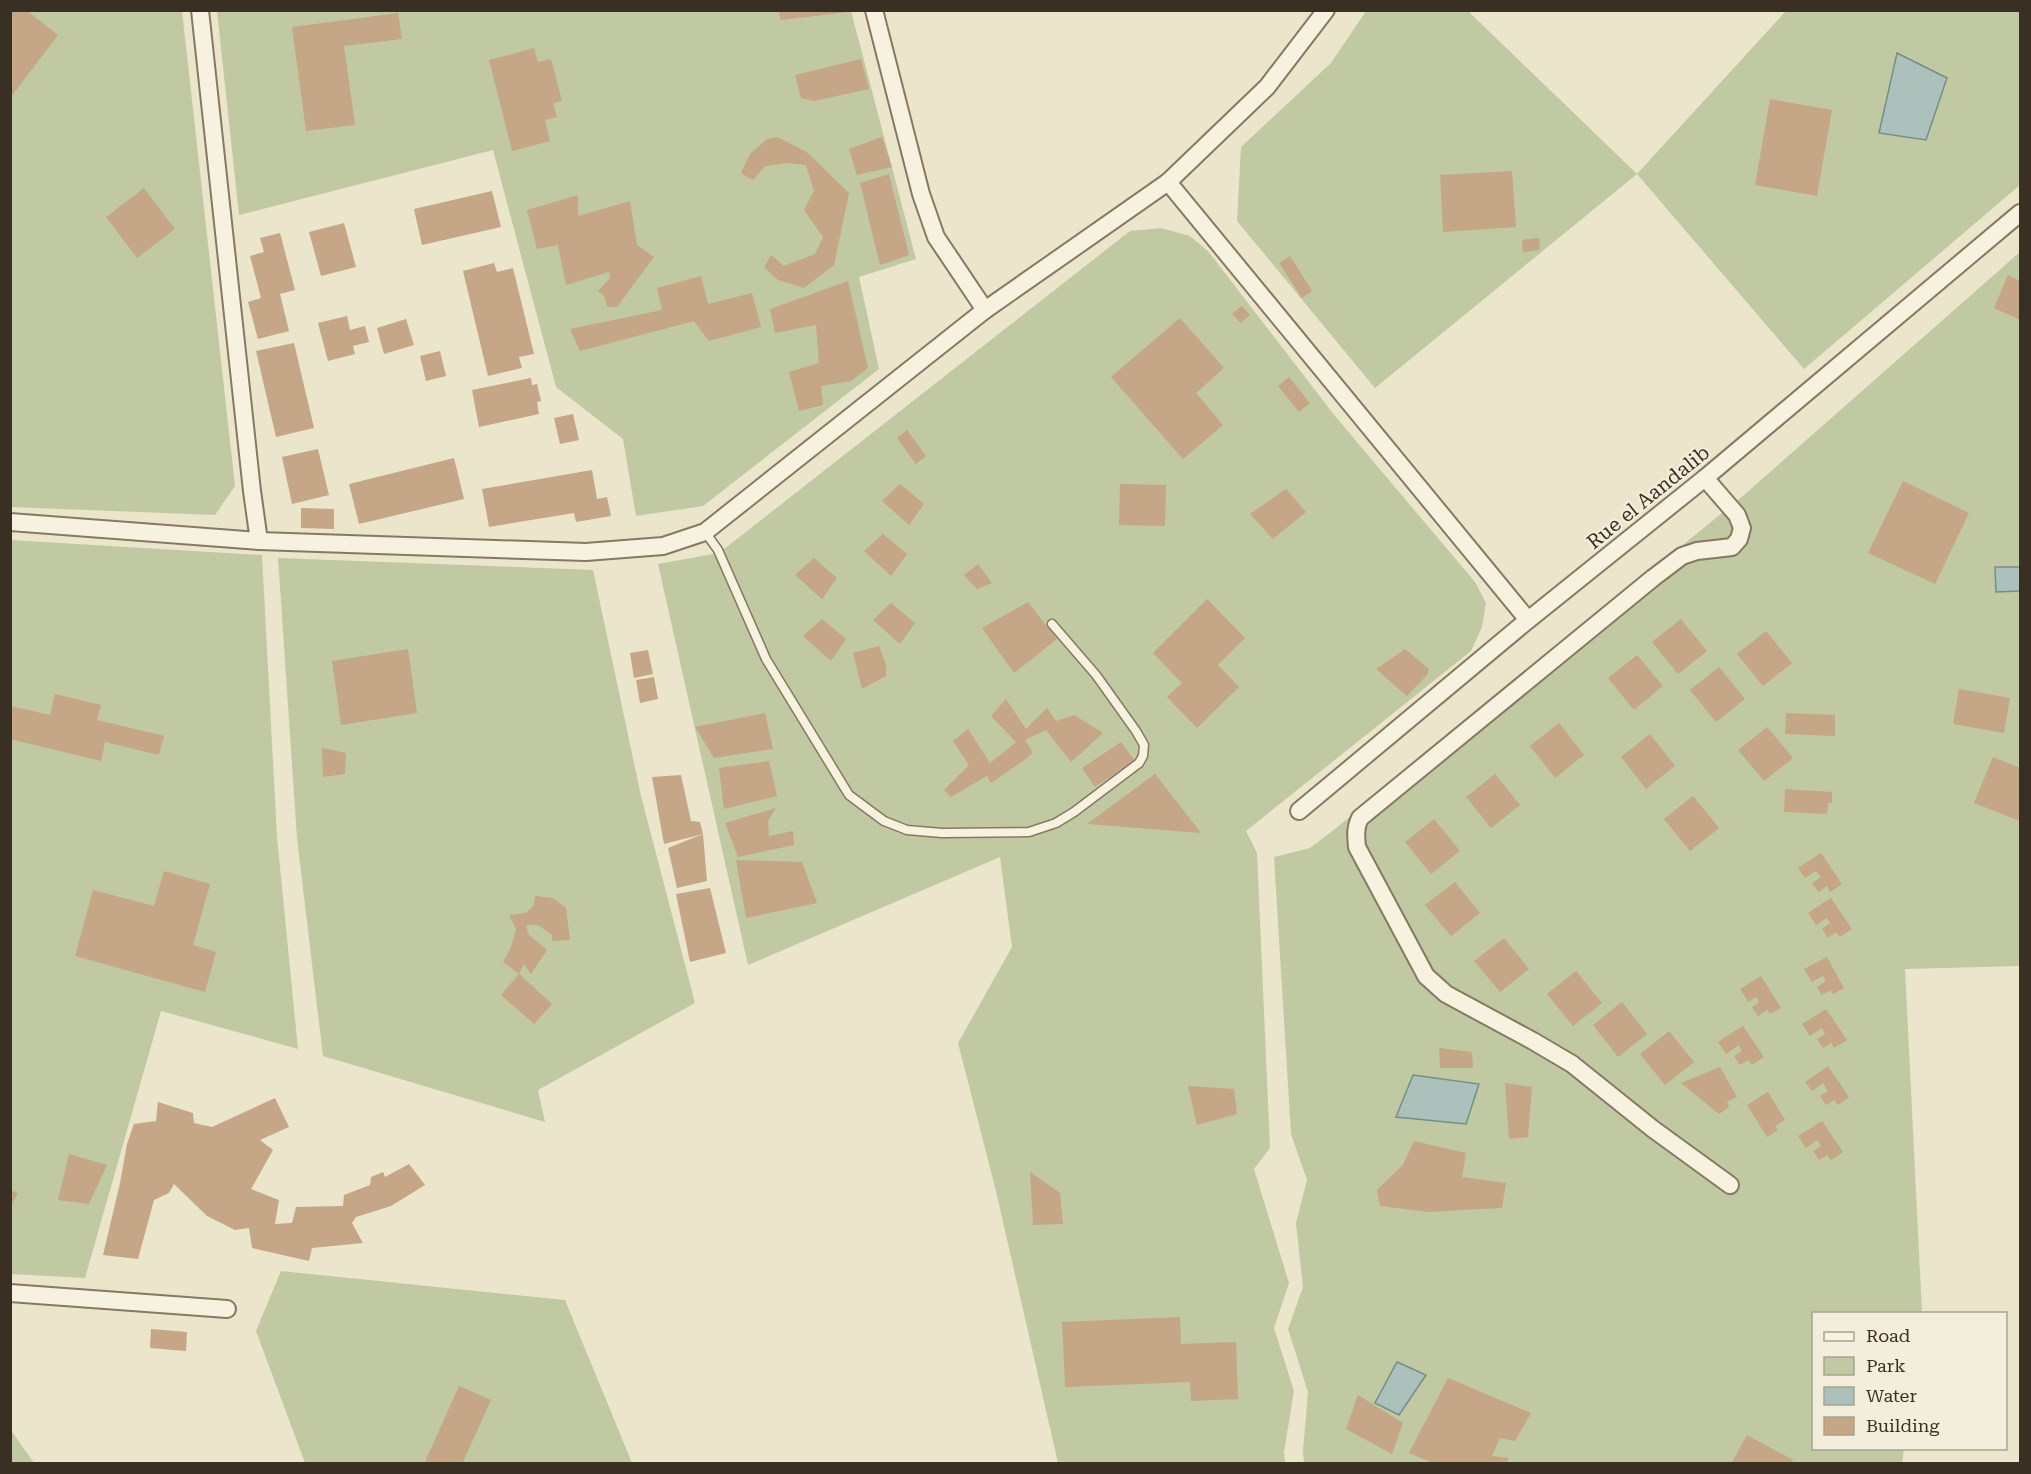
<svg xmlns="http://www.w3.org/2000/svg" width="2031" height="1474" font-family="'Roboto Serif',serif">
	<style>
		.green { fill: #c0c9a1 }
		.water { fill: #acc1bc; stroke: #738f8a; stroke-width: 1.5 }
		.building { fill: #c5a686 }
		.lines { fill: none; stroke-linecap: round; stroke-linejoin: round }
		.service-casing { stroke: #877961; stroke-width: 11 }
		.minor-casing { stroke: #877961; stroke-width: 20 }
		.service { stroke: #f6f2df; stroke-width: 8 }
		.minor { stroke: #f6f2df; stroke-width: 16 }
		.labels { text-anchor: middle; stroke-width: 4.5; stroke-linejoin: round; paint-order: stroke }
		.street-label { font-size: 20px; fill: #393023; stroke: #f3eedb }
	</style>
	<rect width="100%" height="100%" fill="#ebe5cc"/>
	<!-- green -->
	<g class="green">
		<path d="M 11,11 L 182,11 L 235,486 L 215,515 L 11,507 Z"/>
		<path d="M 217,11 L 851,11 L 916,259 L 859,277 L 879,369 L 703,506 L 636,516 L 623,439 L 556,387 L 493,150 L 239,215 Z"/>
		<path d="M 1366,11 L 1468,11 L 1637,174 L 1786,11 L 2020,11 L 2020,185 L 1804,369 L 1637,174 L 1375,388 L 1237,221 L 1241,147 L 1331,63 Z"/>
		<path d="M 1161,228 L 1190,236 L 1208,251 L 1335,416 L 1475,582 L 1486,603 L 1482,627 L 1471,651 L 1246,831 L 1257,853 L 1270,1148 L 1254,1169 L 1289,1283 L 1274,1328 L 1294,1391 L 1284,1452 L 1285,1463 L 1058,1463 L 996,1191 L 958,1043 L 1012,947 L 1000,857 L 748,965 L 658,564 L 719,553 L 1130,231 Z"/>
		<path d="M 2020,252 L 2020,966 L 1905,969 L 1922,1313 L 1814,1314 L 1814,1448 L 1904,1449 L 1902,1463 L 1304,1463 L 1303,1451 L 1308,1392 L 1288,1329 L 1303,1287 L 1296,1223 L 1307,1180 L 1291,1134 L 1274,857 L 1310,848 L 1335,829 L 1744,495 Z"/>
		<path d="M 10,540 L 262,555 L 277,837 L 298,1049 L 161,1011 L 85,1278 L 11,1274 Z"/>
		<path d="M 278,558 L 593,570 L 641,796 L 695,1003 L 538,1090 L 545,1122 L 323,1056 L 297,838 Z"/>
		<path d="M 281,1271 L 565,1300 L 632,1463 L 305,1463 L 256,1331 Z"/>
		<path d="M 10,1429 L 34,1463 L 11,1463 Z"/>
	</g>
	<!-- water -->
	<g class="water">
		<path d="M 1897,53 L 1947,78 L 1926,140 L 1879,133 Z"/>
		<path d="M 2020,567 L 2020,591 L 1996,592 L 1995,567 Z"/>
		<path d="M 1413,1075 L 1479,1084 L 1466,1124 L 1396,1117 Z"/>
		<path d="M 1397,1362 L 1426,1375 L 1399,1415 L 1375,1403 Z"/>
	</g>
	<!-- building -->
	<g class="building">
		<path d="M 10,10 L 26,10 L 58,35 L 10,98 Z"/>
		<path d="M 778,10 L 848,10 L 848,12 L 781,20 Z"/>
		<path d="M 398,13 L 402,39 L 344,46 L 355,125 L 306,131 L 292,27 Z"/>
		<path d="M 534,48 L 538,62 L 551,59 L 562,101 L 553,103 L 557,117 L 545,120 L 550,141 L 512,151 L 489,60 Z"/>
		<path d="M 861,59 L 869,89 L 814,101 L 801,98 L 795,75 Z"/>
		<path d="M 1770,99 L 1832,110 L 1817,196 L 1755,185 Z"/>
		<path d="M 778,137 L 808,153 L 849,193 L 834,265 L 804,288 L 778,280 L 764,267 L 771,255 L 784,266 L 815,254 L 823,237 L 804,210 L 814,191 L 806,165 L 788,163 L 765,166 L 753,180 L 741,173 L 750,154 L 767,139 Z"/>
		<path d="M 882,137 L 892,167 L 857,175 L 849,149 Z"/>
		<path d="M 1512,171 L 1516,227 L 1443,232 L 1440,175 Z"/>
		<path d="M 889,174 L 909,255 L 880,265 L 860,183 Z"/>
		<path d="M 144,188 L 175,229 L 137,258 L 106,217 Z"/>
		<path d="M 492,191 L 501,227 L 422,245 L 414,209 Z"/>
		<path d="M 578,195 L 578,216 L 630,201 L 637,245 L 654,257 L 617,307 L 607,307 L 604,296 L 598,291 L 610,278 L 609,272 L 566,285 L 558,245 L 537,249 L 527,210 Z"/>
		<path d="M 344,223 L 356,267 L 321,276 L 309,232 Z"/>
		<path d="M 280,233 L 295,290 L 280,294 L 289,331 L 258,339 L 248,302 L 261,298 L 250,256 L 264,252 L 260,238 Z"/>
		<path d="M 1539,238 L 1540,250 L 1523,252 L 1522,240 Z"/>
		<path d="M 1290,256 L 1312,291 L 1302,298 L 1279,263 Z"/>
		<path d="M 494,263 L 497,272 L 513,268 L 534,354 L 519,357 L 522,368 L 488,376 L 463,271 Z"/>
		<path d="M 2008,275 L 2020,281 L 2020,320 L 1994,308 Z"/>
		<path d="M 701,276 L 708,304 L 752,293 L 761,327 L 709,341 L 694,321 L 580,351 L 570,329 L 662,310 L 657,288 Z"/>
		<path d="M 848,281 L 868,368 L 851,381 L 821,386 L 823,405 L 799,411 L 789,372 L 819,363 L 816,325 L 775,333 L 770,309 Z"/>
		<path d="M 1242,306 L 1250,315 L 1241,323 L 1232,314 Z"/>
		<path d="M 347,316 L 350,330 L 365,326 L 369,342 L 353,346 L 355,354 L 328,361 L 318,323 Z"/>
		<path d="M 1180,318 L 1224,368 L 1196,393 L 1223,425 L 1183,459 L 1111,377 Z"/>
		<path d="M 406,319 L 414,345 L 384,354 L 377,328 Z"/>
		<path d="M 294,343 L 314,428 L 276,437 L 256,351 Z"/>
		<path d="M 440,351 L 446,376 L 426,381 L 420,356 Z"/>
		<path d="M 1289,377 L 1310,403 L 1299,412 L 1278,386 Z"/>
		<path d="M 531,378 L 532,385 L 537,384 L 541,401 L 537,402 L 539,414 L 479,427 L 472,390 Z"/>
		<path d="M 573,414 L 579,440 L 560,444 L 554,418 Z"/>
		<path d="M 907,430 L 926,456 L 916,464 L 897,438 Z"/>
		<path d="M 318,449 L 329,495 L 292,504 L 282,457 Z"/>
		<path d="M 454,458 L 464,499 L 359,524 L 349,484 Z"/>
		<path d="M 592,470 L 597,499 L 607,497 L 611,516 L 576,522 L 574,513 L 489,527 L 482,489 Z"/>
		<path d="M 1903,481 L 1969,513 L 1935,584 L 1868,553 Z"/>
		<path d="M 900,484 L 924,504 L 909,525 L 882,501 Z"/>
		<path d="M 1120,484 L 1166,485 L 1165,526 L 1119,525 Z"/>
		<path d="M 1286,489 L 1306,512 L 1273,539 L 1250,514 Z"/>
		<path d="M 301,508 L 334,509 L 334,529 L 301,528 Z"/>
		<path d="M 883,534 L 907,554 L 891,576 L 864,551 Z"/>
		<path d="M 814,558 L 837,578 L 822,599 L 795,575 Z"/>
		<path d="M 978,564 L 992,583 L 977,589 L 964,575 Z"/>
		<path d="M 1207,599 L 1245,638 L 1218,665 L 1239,687 L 1197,728 L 1167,697 L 1182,683 L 1153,653 Z"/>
		<path d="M 1028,602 L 1057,639 L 1014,673 L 982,628 Z"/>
		<path d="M 891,603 L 915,623 L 900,644 L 873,620 Z"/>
		<path d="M 822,619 L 846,639 L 831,661 L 803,636 Z"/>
		<path d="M 1681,619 L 1707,651 L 1678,674 L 1652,642 Z"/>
		<path d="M 1766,631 L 1792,663 L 1763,686 L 1737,654 Z"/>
		<path d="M 879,646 L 886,665 L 886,676 L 862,689 L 853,653 Z"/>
		<path d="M 408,649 L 417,713 L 341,725 L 332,661 Z"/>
		<path d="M 1405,649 L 1429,669 L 1427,675 L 1407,696 L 1376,669 Z"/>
		<path d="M 648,650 L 653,674 L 634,678 L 630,653 Z"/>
		<path d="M 1637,655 L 1663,686 L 1634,710 L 1608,678 Z"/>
		<path d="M 1719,667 L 1745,699 L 1716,722 L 1690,690 Z"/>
		<path d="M 654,677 L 658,699 L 640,703 L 636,680 Z"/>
		<path d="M 1959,689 L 2010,698 L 2004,733 L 1953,724 Z"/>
		<path d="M 55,694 L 101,705 L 97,720 L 164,736 L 159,755 L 105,742 L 101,761 L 10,739 L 10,706 L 50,715 Z"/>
		<path d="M 1006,699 L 1026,729 L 1047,708 L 1056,721 L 1074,715 L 1103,733 L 1071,762 L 1046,730 L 1025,740 L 1033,753 L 1023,761 L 991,783 L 987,776 L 951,797 L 944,790 L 969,765 L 953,741 L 968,729 L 990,763 L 1016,742 L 991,716 Z"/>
		<path d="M 765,713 L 773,749 L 714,758 L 695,727 Z"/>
		<path d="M 1786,713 L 1835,715 L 1835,736 L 1785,734 Z"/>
		<path d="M 1559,723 L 1584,755 L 1555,778 L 1530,746 Z"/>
		<path d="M 1767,727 L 1793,758 L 1764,781 L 1738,750 Z"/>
		<path d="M 1650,734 L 1675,766 L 1646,789 L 1621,757 Z"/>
		<path d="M 1121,742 L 1135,761 L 1095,787 L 1082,768 Z"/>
		<path d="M 322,748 L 346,753 L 345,774 L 323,777 Z"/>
		<path d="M 1993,757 L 2020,768 L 2020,821 L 1974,803 Z"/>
		<path d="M 769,761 L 777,796 L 724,809 L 719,768 Z"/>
		<path d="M 1155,774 L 1201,833 L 1087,824 Z"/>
		<path d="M 1495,774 L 1520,805 L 1491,828 L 1466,797 Z"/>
		<path d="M 681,775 L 691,821 L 700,822 L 703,834 L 707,881 L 677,888 L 668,848 L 703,834 L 664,844 L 652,777 Z"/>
		<path d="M 1785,789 L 1832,792 L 1832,803 L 1828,803 L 1827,814 L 1784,812 Z"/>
		<path d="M 1693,796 L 1719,828 L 1690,851 L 1664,819 Z"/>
		<path d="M 776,808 L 768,821 L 769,836 L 793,831 L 794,845 L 738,857 L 725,823 Z"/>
		<path d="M 1434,819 L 1460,851 L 1431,874 L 1405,842 Z"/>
		<path d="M 1821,853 L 1842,884 L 1830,892 L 1827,886 L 1819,892 L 1812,883 L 1821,877 L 1816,871 L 1805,878 L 1798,868 Z"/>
		<path d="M 736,860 L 802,862 L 817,903 L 746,918 Z"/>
		<path d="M 164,871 L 210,884 L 193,945 L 216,952 L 205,992 L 75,956 L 93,890 L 154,906 Z"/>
		<path d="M 1455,882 L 1480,913 L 1451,936 L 1425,905 Z"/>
		<path d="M 710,888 L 726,953 L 690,962 L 676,894 Z"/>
		<path d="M 535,896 L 553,898 L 566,908 L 570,940 L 552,941 L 552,935 L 538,925 L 526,925 L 529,935 L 547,950 L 531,974 L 524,964 L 519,974 L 552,1004 L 534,1024 L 501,995 L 519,974 L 503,962 L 511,947 L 516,929 L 509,915 L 526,913 L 534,905 Z"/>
		<path d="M 1831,898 L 1852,929 L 1840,937 L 1836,932 L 1828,938 L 1822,929 L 1830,923 L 1827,918 L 1816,925 L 1808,913 Z"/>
		<path d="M 1504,938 L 1529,969 L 1500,992 L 1474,961 Z"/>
		<path d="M 1827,957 L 1844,988 L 1833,994 L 1831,990 L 1821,995 L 1817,987 L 1826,981 L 1823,976 L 1812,982 L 1804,969 Z"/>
		<path d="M 1576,971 L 1602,1003 L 1573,1026 L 1547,994 Z"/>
		<path d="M 1761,976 L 1781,1008 L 1770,1014 L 1767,1010 L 1758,1016 L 1752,1007 L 1759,1002 L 1756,997 L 1748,1002 L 1740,989 Z"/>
		<path d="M 1622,1002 L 1647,1034 L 1618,1057 L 1593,1025 Z"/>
		<path d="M 1826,1009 L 1847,1040 L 1834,1048 L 1831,1043 L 1823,1048 L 1817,1039 L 1825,1034 L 1822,1028 L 1810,1036 L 1802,1024 Z"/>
		<path d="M 1743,1026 L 1764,1057 L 1752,1065 L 1748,1060 L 1740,1065 L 1734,1056 L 1742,1051 L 1739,1045 L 1726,1054 L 1718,1042 Z"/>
		<path d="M 1669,1031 L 1694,1062 L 1665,1085 L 1640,1054 Z"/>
		<path d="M 1439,1048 L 1472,1052 L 1473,1068 L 1440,1068 Z"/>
		<path d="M 1828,1066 L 1849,1097 L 1838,1105 L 1834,1100 L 1826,1105 L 1820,1096 L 1828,1091 L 1823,1083 L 1812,1091 L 1805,1082 Z"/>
		<path d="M 1720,1067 L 1737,1097 L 1727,1102 L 1729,1107 L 1719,1114 L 1681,1083 Z"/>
		<path d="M 1505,1083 L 1532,1087 L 1528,1137 L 1509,1139 Z"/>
		<path d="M 1188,1086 L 1234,1089 L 1237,1114 L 1197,1125 Z"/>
		<path d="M 1768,1092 L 1785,1120 L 1775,1126 L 1778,1130 L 1767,1137 L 1747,1105 Z"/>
		<path d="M 275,1098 L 289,1127 L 260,1140 L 273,1150 L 251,1189 L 279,1200 L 275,1224 L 292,1223 L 296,1207 L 343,1206 L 344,1195 L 370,1185 L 371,1177 L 383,1172 L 385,1177 L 409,1164 L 425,1185 L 391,1206 L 356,1217 L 352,1223 L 363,1243 L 312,1248 L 309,1261 L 252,1248 L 249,1228 L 235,1230 L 207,1216 L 174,1184 L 169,1193 L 154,1200 L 138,1259 L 103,1255 L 120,1183 L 127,1144 L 134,1124 L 156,1121 L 158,1102 L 193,1113 L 194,1123 L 212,1127 Z"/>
		<path d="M 1822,1121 L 1843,1152 L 1831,1160 L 1827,1155 L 1819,1160 L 1813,1151 L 1821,1146 L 1817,1140 L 1806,1148 L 1798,1136 Z"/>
		<path d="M 1414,1141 L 1466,1153 L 1462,1177 L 1506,1183 L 1502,1208 L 1429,1212 L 1380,1206 L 1377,1190 L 1403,1165 Z"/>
		<path d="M 69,1154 L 107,1165 L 89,1204 L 58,1200 Z"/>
		<path d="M 1030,1172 L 1060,1193 L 1063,1224 L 1033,1225 Z"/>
		<path d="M 10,1190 L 18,1193 L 10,1208 Z"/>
		<path d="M 1180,1317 L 1181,1344 L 1236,1342 L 1238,1399 L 1191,1401 L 1190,1382 L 1065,1387 L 1062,1322 Z"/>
		<path d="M 151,1329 L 187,1332 L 186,1351 L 150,1348 Z"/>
		<path d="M 1448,1378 L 1531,1413 L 1515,1441 L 1500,1438 L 1492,1456 L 1509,1458 L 1506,1464 L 1435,1464 L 1409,1453 Z"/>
		<path d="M 459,1386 L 491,1400 L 462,1464 L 424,1464 Z"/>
		<path d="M 1358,1395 L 1403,1423 L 1392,1454 L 1346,1429 Z"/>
		<path d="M 1747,1435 L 1793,1460 L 1791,1464 L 1731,1464 Z"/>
	</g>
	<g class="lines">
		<defs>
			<path id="service" d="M 705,532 L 718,550 L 766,659 L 849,795 L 884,821 L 907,830 L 942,833 L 1029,832 L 1056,823 L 1074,812 L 1139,763 L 1143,756 L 1144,745 L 1136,731 L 1096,675 L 1052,624"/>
			<g id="minor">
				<path d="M 200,10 L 252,491 L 259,541"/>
				<path d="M 874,10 L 921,194 L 936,237 L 985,310"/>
				<path d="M 1168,182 L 1528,620"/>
				<path d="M 1705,478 L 1737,515 L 1742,528 L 1739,539 L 1732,547 L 1697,551 L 1682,556 L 1653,578 L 1360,818 C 1355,828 1356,836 1357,847 L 1426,976 L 1446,994 L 1533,1041 L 1572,1064 L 1653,1129 L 1730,1185"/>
				<path d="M 10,522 L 259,541 L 586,552 L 663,546 L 705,532 L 985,310 L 1168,182 L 1267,87 L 1326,10"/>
				<path d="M 1299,811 L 1528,620 L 1705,478 L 2020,213"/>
				<path d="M 10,1293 L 227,1309"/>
			</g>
		</defs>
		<!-- service casing -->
		<use href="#service" class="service-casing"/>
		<!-- minor casing -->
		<use href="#minor" class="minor-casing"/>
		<!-- service -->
		<use href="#service" class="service"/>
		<!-- minor -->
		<use href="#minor" class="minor"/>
	</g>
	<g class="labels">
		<!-- street labels -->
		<g class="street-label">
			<text transform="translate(1648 497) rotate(-39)" y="7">Rue el Aandalib</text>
		</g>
	</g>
	<!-- border -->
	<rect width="2031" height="1474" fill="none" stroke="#393023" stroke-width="24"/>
	<!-- legend -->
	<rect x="1812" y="1312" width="195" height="138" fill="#f3eedb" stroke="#a9a291" stroke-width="1.5"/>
	<rect x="1824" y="1332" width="30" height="9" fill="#f6f2df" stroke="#a9a291" stroke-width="1.5"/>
	<text x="1866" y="1342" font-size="18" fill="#393023">Road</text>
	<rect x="1824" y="1357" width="30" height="18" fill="#c0c9a1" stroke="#a9a291" stroke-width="1.5"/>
	<text x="1866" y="1372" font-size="18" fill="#393023">Park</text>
	<rect x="1824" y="1387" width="30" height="18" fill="#acc1bc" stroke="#a9a291" stroke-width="1.5"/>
	<text x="1866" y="1402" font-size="18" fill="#393023">Water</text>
	<rect x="1824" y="1417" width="30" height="18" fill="#c5a686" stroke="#a9a291" stroke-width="1.5"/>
	<text x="1866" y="1432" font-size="18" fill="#393023">Building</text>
</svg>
